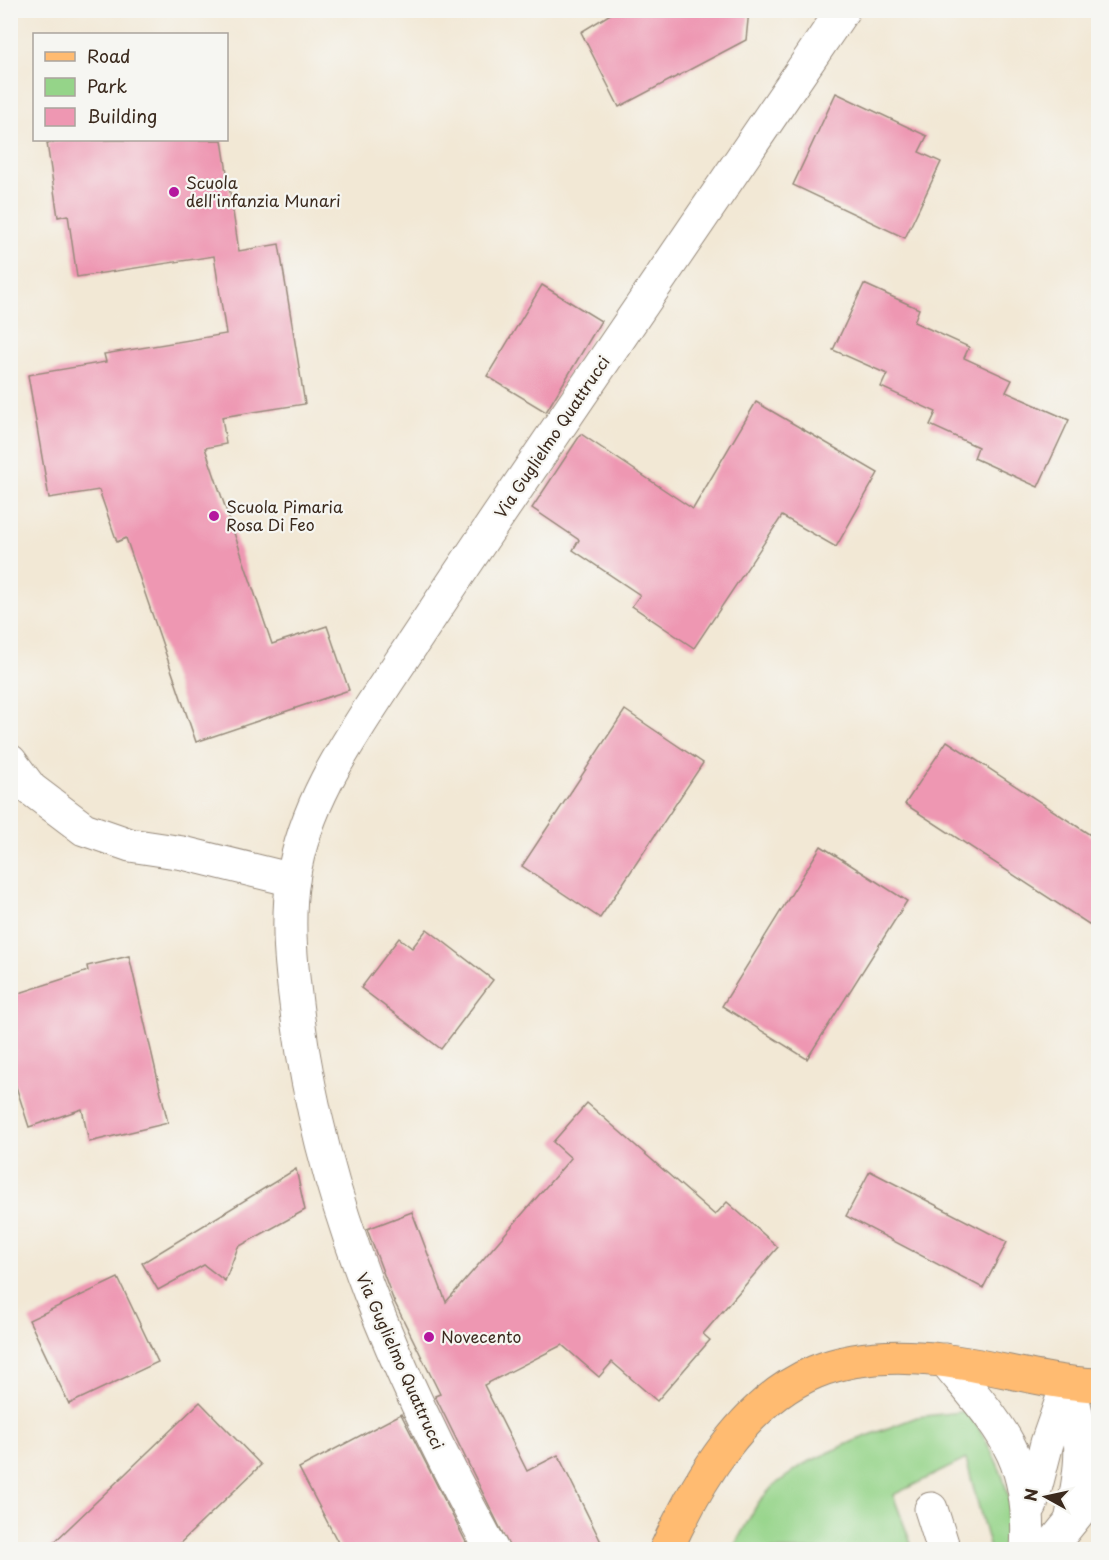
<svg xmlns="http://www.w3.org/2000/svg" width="1109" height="1560" font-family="'Playpen Sans',sans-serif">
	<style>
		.green { fill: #95d489; stroke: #687f54; stroke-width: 1.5 }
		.building { fill: #ee97b2 }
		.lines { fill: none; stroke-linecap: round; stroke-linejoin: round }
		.minor-casing { stroke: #96897a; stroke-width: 35 }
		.major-casing { stroke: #96897a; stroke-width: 35 }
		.minor { stroke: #fff; stroke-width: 33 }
		.major { stroke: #ffbb71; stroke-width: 33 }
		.poi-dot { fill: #b5179e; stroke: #f6f6f2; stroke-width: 2 }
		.labels { text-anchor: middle; stroke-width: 4.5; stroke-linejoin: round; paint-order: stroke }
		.poi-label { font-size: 16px; fill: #3b2a1e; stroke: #f6f6f2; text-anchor: start }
		.street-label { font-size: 16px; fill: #3b2a1e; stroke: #f6f6f2 }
	</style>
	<rect width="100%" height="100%" fill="#f6f6f2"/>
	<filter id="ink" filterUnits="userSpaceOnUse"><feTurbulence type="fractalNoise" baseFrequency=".0167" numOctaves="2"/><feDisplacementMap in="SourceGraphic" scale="12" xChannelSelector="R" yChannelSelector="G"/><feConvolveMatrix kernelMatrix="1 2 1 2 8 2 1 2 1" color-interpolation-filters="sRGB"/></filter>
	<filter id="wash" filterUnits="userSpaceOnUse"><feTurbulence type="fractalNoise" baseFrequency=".008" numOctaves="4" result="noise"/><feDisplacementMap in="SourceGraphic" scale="24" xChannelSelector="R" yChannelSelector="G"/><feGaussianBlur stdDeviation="1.35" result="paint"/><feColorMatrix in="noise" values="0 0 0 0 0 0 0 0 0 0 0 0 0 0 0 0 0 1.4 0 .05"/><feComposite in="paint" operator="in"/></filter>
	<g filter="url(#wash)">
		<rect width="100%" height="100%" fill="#f2e8d5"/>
		<!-- green -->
		<path class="green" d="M 968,1411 C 994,1452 1021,1499 1007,1549 L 990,1549 L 966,1459 L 893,1495 L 913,1549 L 893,1549 L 879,1544 L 869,1550 L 732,1550 L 758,1503 L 773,1486 L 804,1464 L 854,1441 L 917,1417 Z"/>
		<g id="blocks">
			<!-- building -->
			<g class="building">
				<path d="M 617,10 L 749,10 L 746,40 L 619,107 L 581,32 Z"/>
				<path d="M 836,93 L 927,136 L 919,152 L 941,162 L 905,238 L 793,185 Z"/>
				<path d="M 68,140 L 222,140 L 239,251 L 279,244 L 305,404 L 222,417 L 226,444 L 205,448 L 272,644 L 327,626 L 349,690 L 196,742 L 126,538 L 117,542 L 99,490 L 49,498 L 28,375 L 106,362 L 104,354 L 226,334 L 214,256 L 77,277 L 68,215 L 58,217 L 47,143 Z"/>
				<path d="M 864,284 L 919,309 L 914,322 L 969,347 L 964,358 L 1012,380 L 1006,392 L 1069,420 L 1038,487 L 974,458 L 978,447 L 930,425 L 936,412 L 881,387 L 887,374 L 833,350 Z"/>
				<path d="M 542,285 L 601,321 L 546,412 L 487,376 Z"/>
				<path d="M 756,402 L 878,473 L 836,547 L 782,516 L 694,648 L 632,606 L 640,595 L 573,550 L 579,540 L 532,508 L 581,434 L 693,509 Z"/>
				<path d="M 625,710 L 703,763 L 600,918 L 522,866 Z"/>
				<path d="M 947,741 L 1098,840 L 1098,930 L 905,804 Z"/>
				<path d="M 821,846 L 907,901 L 807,1059 L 722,1006 Z"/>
				<path d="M 427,929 L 493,980 L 441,1049 L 361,988 L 399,938 L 412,948 Z"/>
				<path d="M 129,956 L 168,1123 L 89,1142 L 82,1109 L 29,1127 L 10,1068 L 10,996 L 88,971 L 87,966 Z"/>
				<path d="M 587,1103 L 715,1215 L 727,1202 L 778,1247 L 703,1334 L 710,1340 L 657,1401 L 612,1362 L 599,1377 L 562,1345 L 484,1385 L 527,1471 L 558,1455 L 605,1550 L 511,1550 L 435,1396 L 440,1394 L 393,1299 L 367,1229 L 412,1212 L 446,1302 L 571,1158 L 553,1142 Z"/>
				<path d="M 296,1169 L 305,1210 L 238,1247 L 225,1281 L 204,1265 L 158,1290 L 142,1263 Z"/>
				<path d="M 870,1171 L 1007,1242 L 983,1288 L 846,1216 Z"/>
				<path d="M 118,1278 L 158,1362 L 69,1404 L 29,1320 Z"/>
				<path d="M 200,1402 L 261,1465 L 173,1550 L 46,1550 Z"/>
				<path d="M 401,1414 L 442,1495 L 470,1550 L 342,1550 L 299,1468 Z"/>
			</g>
		</g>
	</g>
	<g filter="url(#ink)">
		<use href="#blocks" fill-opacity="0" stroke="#96897a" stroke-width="1.5"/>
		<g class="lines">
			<defs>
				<g id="minor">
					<path d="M 10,761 L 31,789 L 84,829 L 130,845 L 183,853 L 293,880"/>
					<path d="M 945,1360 C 1000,1428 1033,1456 1027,1550"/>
					<path d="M 1068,1383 C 1086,1440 1083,1464 1071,1521"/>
					<path d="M 1031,1505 L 1047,1443 L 1068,1383"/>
					<path d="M 931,1509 L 944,1550"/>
					<path d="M 492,1550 C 400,1383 323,1209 298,1019 C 292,973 286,925 293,879 C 305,802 349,740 391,676 C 426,623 462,569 498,516 C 613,348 728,179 843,10"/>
					<path d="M 1048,1550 L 1085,1504"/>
				</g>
				<path id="major" d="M 666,1550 C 697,1482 743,1402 815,1372 C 854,1356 900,1355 941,1360 C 994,1366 1045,1383 1098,1385"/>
			</defs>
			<!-- minor casing -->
			<use href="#minor" class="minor-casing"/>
			<!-- major casing -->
			<use href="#major" class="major-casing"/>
			<!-- minor -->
			<use href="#minor" class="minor"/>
			<!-- major -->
			<use href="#major" class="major"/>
		</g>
	</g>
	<!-- markers -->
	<g class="poi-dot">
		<circle cx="174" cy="192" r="6"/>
		<circle cx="214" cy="516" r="6"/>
		<circle cx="429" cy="1337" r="6"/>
	</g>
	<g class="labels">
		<!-- poi labels -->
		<g class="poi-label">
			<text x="186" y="189">Scuola<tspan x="186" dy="18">dell'infanzia Munari</tspan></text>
			<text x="226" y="513">Scuola Pimaria<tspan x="226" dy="18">Rosa Di Feo</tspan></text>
			<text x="441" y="1343">Novecento</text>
		</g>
		<!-- street labels -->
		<g class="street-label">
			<text transform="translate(552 437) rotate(-56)" y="6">Via Guglielmo Quattrucci</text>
			<text transform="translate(400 1361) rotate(66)" y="6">Via Guglielmo Quattrucci</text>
		</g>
	</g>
	<!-- margin -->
	<rect width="1109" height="1560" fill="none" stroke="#f6f6f2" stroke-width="36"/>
	<!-- legend -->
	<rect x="33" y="33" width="195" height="108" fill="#f6f6f2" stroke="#aba49d" stroke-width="1.5"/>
	<rect x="45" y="52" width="30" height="9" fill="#ffbb71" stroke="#aba49d" stroke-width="1.5"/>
	<text x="87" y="63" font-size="18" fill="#3b2a1e">Road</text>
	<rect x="45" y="78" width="30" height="18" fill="#95d489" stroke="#aba49d" stroke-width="1.5"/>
	<text x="87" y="93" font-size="18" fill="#3b2a1e">Park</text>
	<rect x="45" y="108" width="30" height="18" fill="#ee97b2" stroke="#aba49d" stroke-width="1.5"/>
	<text x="87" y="123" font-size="18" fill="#3b2a1e">Building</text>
	<!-- north arrow -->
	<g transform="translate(1046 1497) rotate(278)" stroke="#f6f6f2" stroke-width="4.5" paint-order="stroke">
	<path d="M0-4.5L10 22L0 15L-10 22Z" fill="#3b2a1e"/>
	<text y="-9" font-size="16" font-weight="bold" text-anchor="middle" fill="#3b2a1e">N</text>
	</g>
</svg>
